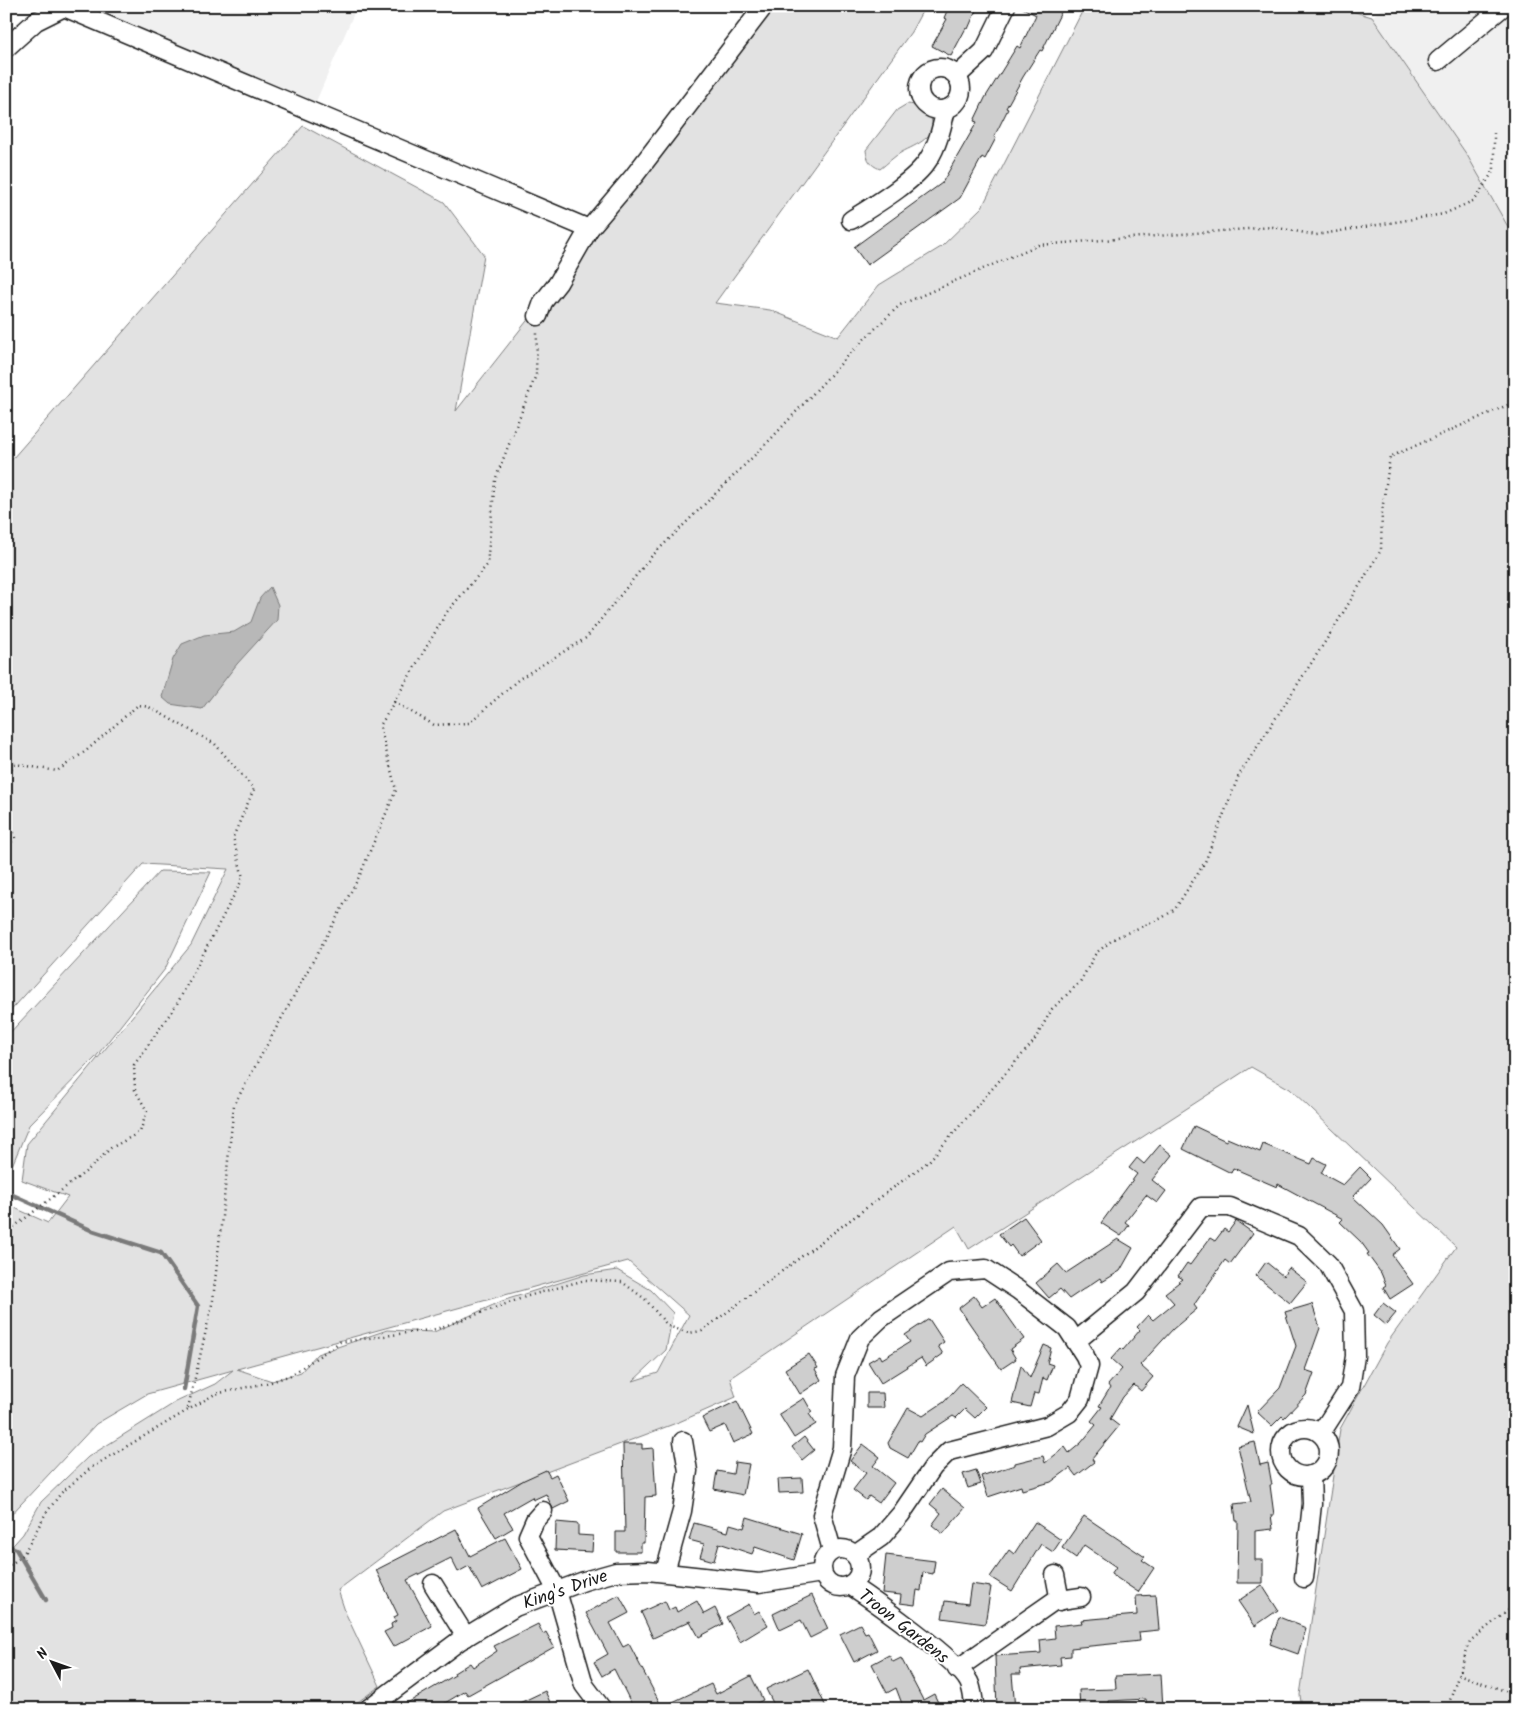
<svg xmlns="http://www.w3.org/2000/svg" width="1521" height="1715" font-family="Kalam,sans-serif">
	<style>
		.built { fill: #f0f0f0 }
		.green { fill: #e2e2e2; stroke: #7f7f7f; fill-rule: evenodd }
		.water { fill: #b8b8b8; stroke: #7a7a7a }
		.lines { fill: none; stroke-linecap: round; stroke-linejoin: round }
		.stream { stroke: #7a7a7a; stroke-width: 4.5 }
		.building { fill: #cecece; stroke: #1c1c1c }
		.minor-casing { stroke: #1c1c1c; stroke-width: 21 }
		.path { stroke: #1c1c1c; stroke-width: 2.5; stroke-dasharray: 1 4; stroke-linecap: butt }
		.minor { stroke: #fff; stroke-width: 18 }
		.labels { text-anchor: middle; stroke-width: 4; stroke-linejoin: round; paint-order: stroke }
		.street-label { font-size: 18px; fill: #1c1c1c; stroke: #fff }
	</style>
	<rect width="100%" height="100%" fill="#fff"/>
	<filter id="ink" filterUnits="userSpaceOnUse"><feTurbulence type="fractalNoise" baseFrequency=".02" numOctaves="2"/><feDisplacementMap in="SourceGraphic" scale="10" xChannelSelector="R" yChannelSelector="G"/><feConvolveMatrix kernelMatrix="1 2 1 2 8 2 1 2 1" color-interpolation-filters="sRGB"/></filter>
	<g filter="url(#ink)">
		<!-- built -->
		<g class="built">
			<path d="M 89,6 L 357,6 L 315,104 Z"/>
			<path d="M 1386,6 L 1515,6 L 1515,239 L 1467,155 L 1372,17 Z"/>
		</g>
		<!-- green -->
		<g class="green">
			<path d="M 775,6 L 925,6 L 911,32 L 715,303 L 770,310 L 838,337 L 879,285 L 941,247 L 982,207 L 1085,6 L 1335,6 L 1372,17 L 1467,155 L 1515,239 L 1515,1709 L 1302,1709 L 1300,1695 L 1340,1429 L 1387,1343 L 1456,1247 L 1290,1089 L 1251,1067 L 969,1249 L 956,1226 L 730,1378 L 736,1397 L 679,1422 L 443,1511 L 338,1590 L 346,1614 L 380,1686 L 348,1709 L 6,1709 L 6,1553 L 23,1534 L 41,1502 L 88,1457 L 176,1402 L 215,1384 L 233,1370 L 147,1394 L 96,1424 L 6,1520 L 6,1204 L 48,1223 L 68,1197 L 22,1180 L 27,1144 L 191,945 L 228,869 L 143,864 L 6,1016 L 6,466 L 303,126 L 444,202 L 484,255 L 456,411 ZM 628,1261 L 689,1315 L 658,1373 L 633,1381 L 666,1350 L 673,1313 L 651,1290 L 617,1270 L 584,1275 L 502,1301 L 434,1332 L 387,1330 L 317,1354 L 301,1372 L 272,1381 L 237,1369 Z"/>
			<path d="M 907,104 C 917,105 925,106 930,116 C 940,137 915,145 902,152 C 894,156 887,164 880,169 C 870,165 867,160 866,150 L 897,110 Z"/>
			<path d="M 160,871 L 211,872 L 165,969 L 95,1058 L 29,1125 L 6,1180 L 6,1037 Z"/>
		</g>
		<!-- water -->
		<path class="water" d="M 270,587 L 278,605 L 277,620 L 237,664 L 202,709 L 170,704 L 162,697 L 173,659 L 182,644 L 204,635 L 234,632 L 251,622 L 260,598 Z"/>
		<g class="lines">
			<!-- stream -->
			<g class="stream">
				<path d="M 6,1192 L 93,1231 L 161,1253 L 198,1306 L 184,1389"/>
				<path d="M 6,1545 L 16,1549 L 46,1600"/>
			</g>
		</g>
		<!-- building -->
		<g class="building">
			<path d="M 949,6 L 978,6 L 968,29 L 966,28 L 951,56 L 932,46 L 947,19 L 944,18 Z"/>
			<path d="M 1019,6 L 1064,6 L 1042,51 L 1040,50 L 1023,77 L 1006,108 L 1008,109 L 994,137 L 996,138 L 985,159 L 982,157 L 960,198 L 867,265 L 854,247 L 942,183 L 977,122 L 974,121 L 985,98 L 1017,46 L 1020,48 L 1036,15 Z"/>
			<path d="M 1194,1126 L 1226,1141 L 1227,1138 L 1260,1152 L 1263,1144 L 1311,1164 L 1314,1158 L 1326,1164 L 1321,1173 L 1343,1185 L 1360,1167 L 1371,1178 L 1353,1197 L 1383,1225 L 1400,1249 L 1392,1255 L 1413,1284 L 1390,1299 L 1383,1287 L 1386,1285 L 1381,1273 L 1367,1254 L 1369,1253 L 1361,1242 L 1340,1222 L 1343,1219 L 1278,1184 L 1277,1187 L 1233,1168 L 1231,1173 L 1183,1149 Z"/>
			<path d="M 1160,1145 L 1172,1155 L 1152,1180 L 1166,1191 L 1157,1203 L 1146,1195 L 1125,1222 L 1129,1225 L 1121,1236 L 1101,1223 L 1137,1174 L 1129,1168 L 1137,1158 L 1144,1164 Z"/>
			<path d="M 1024,1217 L 1041,1240 L 1019,1256 L 1011,1245 L 1009,1247 L 999,1234 Z"/>
			<path d="M 1236,1221 L 1253,1233 L 1230,1264 L 1225,1260 L 1194,1305 L 1197,1309 L 1173,1329 L 1140,1365 L 1153,1377 L 1141,1391 L 1134,1385 L 1123,1397 L 1110,1419 L 1119,1426 L 1092,1459 L 1094,1462 L 1076,1476 L 1070,1468 L 1051,1482 L 1022,1490 L 1021,1486 L 988,1497 L 981,1476 L 1015,1465 L 1015,1463 L 1043,1456 L 1045,1463 L 1065,1447 L 1069,1453 L 1081,1443 L 1096,1425 L 1091,1421 L 1102,1407 L 1099,1406 L 1110,1388 L 1108,1385 L 1122,1369 L 1111,1359 L 1121,1348 L 1123,1350 L 1140,1330 L 1137,1327 L 1148,1315 L 1153,1320 L 1174,1303 L 1165,1293 L 1183,1279 L 1178,1276 L 1187,1263 L 1190,1265 L 1210,1238 L 1215,1241 L 1224,1229 L 1228,1232 Z"/>
			<path d="M 1118,1239 L 1133,1248 L 1120,1271 L 1102,1282 L 1100,1278 L 1069,1299 L 1060,1289 L 1049,1298 L 1036,1283 L 1058,1264 L 1066,1273 Z"/>
			<path d="M 1266,1262 L 1283,1276 L 1289,1268 L 1307,1282 L 1290,1303 L 1256,1276 Z"/>
			<path d="M 974,1296 L 982,1307 L 995,1298 L 1024,1339 L 1010,1349 L 1016,1359 L 1001,1369 L 959,1308 Z"/>
			<path d="M 1383,1303 L 1396,1313 L 1386,1325 L 1374,1315 Z"/>
			<path d="M 1312,1304 L 1320,1328 L 1305,1370 L 1314,1373 L 1306,1395 L 1284,1418 L 1282,1416 L 1272,1426 L 1257,1412 L 1280,1388 L 1296,1346 L 1285,1312 Z"/>
			<path d="M 929,1319 L 944,1342 L 938,1346 L 943,1354 L 926,1366 L 921,1358 L 881,1383 L 868,1362 L 880,1355 L 882,1359 L 910,1342 L 905,1335 Z"/>
			<path d="M 1044,1345 L 1051,1348 L 1047,1363 L 1053,1365 L 1047,1380 L 1043,1378 L 1039,1394 L 1034,1393 L 1030,1407 L 1012,1403 L 1021,1365 L 1030,1378 Z"/>
			<path d="M 809,1354 L 818,1368 L 815,1369 L 821,1380 L 800,1394 L 785,1369 Z"/>
			<path d="M 961,1383 L 986,1407 L 975,1418 L 965,1409 L 956,1418 L 953,1416 L 925,1434 L 920,1442 L 918,1441 L 908,1458 L 890,1448 L 888,1443 L 908,1408 L 923,1416 L 944,1402 Z"/>
			<path d="M 867,1393 L 883,1393 L 884,1408 L 867,1408 Z"/>
			<path d="M 804,1398 L 812,1412 L 809,1414 L 816,1424 L 794,1438 L 779,1414 Z"/>
			<path d="M 737,1401 L 753,1434 L 733,1443 L 725,1425 L 709,1432 L 702,1418 Z"/>
			<path d="M 1247,1405 L 1254,1434 L 1237,1427 Z"/>
			<path d="M 804,1437 L 814,1450 L 802,1460 L 792,1447 Z"/>
			<path d="M 1255,1442 L 1260,1465 L 1268,1463 L 1272,1485 L 1270,1485 L 1274,1515 L 1271,1515 L 1273,1529 L 1255,1531 L 1255,1560 L 1263,1560 L 1263,1583 L 1237,1583 L 1238,1521 L 1236,1521 L 1234,1504 L 1251,1502 L 1238,1446 Z"/>
			<path d="M 623,1444 L 642,1444 L 642,1449 L 653,1448 L 656,1496 L 645,1497 L 644,1543 L 641,1543 L 641,1552 L 616,1552 L 616,1532 L 625,1532 Z"/>
			<path d="M 863,1444 L 880,1457 L 873,1466 L 894,1483 L 879,1503 L 869,1496 L 866,1500 L 853,1490 L 866,1473 L 850,1461 Z"/>
			<path d="M 735,1462 L 749,1464 L 743,1495 L 714,1489 L 717,1471 L 733,1474 Z"/>
			<path d="M 546,1470 L 550,1477 L 556,1474 L 569,1501 L 553,1509 L 546,1494 L 533,1500 L 532,1497 L 504,1513 L 513,1528 L 496,1538 L 478,1508 L 524,1480 Z"/>
			<path d="M 976,1470 L 981,1484 L 968,1488 L 963,1474 Z"/>
			<path d="M 802,1478 L 803,1492 L 779,1493 L 778,1479 Z"/>
			<path d="M 942,1489 L 965,1508 L 943,1534 L 932,1525 L 941,1513 L 930,1504 Z"/>
			<path d="M 1084,1516 L 1145,1557 L 1142,1560 L 1154,1568 L 1138,1592 L 1111,1574 L 1116,1567 L 1084,1545 L 1076,1558 L 1062,1548 Z"/>
			<path d="M 747,1517 L 802,1534 L 794,1560 L 755,1547 L 752,1554 L 719,1543 L 714,1561 L 700,1557 L 704,1544 L 689,1540 L 694,1523 L 728,1532 L 730,1524 L 744,1528 Z"/>
			<path d="M 556,1522 L 578,1524 L 578,1535 L 593,1536 L 592,1552 L 555,1550 Z"/>
			<path d="M 1035,1522 L 1061,1540 L 1053,1552 L 1041,1544 L 1012,1591 L 990,1577 L 1009,1550 L 1014,1554 Z"/>
			<path d="M 456,1529 L 470,1556 L 505,1538 L 522,1569 L 482,1590 L 469,1566 L 458,1572 L 451,1558 L 407,1580 L 432,1626 L 393,1647 L 384,1632 L 392,1628 L 391,1624 L 396,1621 L 394,1617 L 398,1615 L 376,1570 Z"/>
			<path d="M 886,1555 L 935,1561 L 933,1574 L 923,1572 L 921,1591 L 917,1590 L 915,1605 L 900,1603 L 901,1595 L 882,1593 Z"/>
			<path d="M 971,1584 L 991,1587 L 985,1624 L 942,1618 L 945,1601 L 968,1604 Z"/>
			<path d="M 1262,1585 L 1278,1610 L 1255,1626 L 1238,1601 Z"/>
			<path d="M 619,1595 L 629,1613 L 610,1623 L 623,1647 L 629,1644 L 662,1707 L 711,1684 L 716,1694 L 751,1676 L 763,1700 L 746,1709 L 634,1709 L 614,1669 L 602,1676 L 594,1662 L 608,1654 L 586,1613 Z"/>
			<path d="M 812,1595 L 828,1629 L 810,1638 L 801,1620 L 780,1630 L 773,1614 Z"/>
			<path d="M 1156,1595 L 1159,1630 L 1139,1632 L 1140,1641 L 1071,1648 L 1071,1656 L 1060,1657 L 1061,1665 L 1020,1669 L 1021,1674 L 1012,1674 L 1015,1709 L 997,1709 L 995,1656 L 1041,1653 L 1040,1640 L 1055,1638 L 1054,1626 L 1082,1623 L 1081,1620 L 1137,1615 L 1136,1596 Z"/>
			<path d="M 665,1601 L 669,1610 L 675,1607 L 677,1612 L 697,1601 L 704,1614 L 715,1608 L 723,1624 L 699,1637 L 690,1621 L 653,1638 L 641,1612 Z"/>
			<path d="M 749,1604 L 754,1614 L 759,1611 L 768,1625 L 740,1642 L 726,1617 Z"/>
			<path d="M 1279,1617 L 1306,1628 L 1298,1654 L 1270,1644 Z"/>
			<path d="M 538,1624 L 543,1634 L 546,1632 L 554,1647 L 468,1695 L 465,1691 L 435,1709 L 397,1709 L 455,1675 L 454,1673 L 470,1663 L 473,1667 L 497,1651 L 494,1646 Z"/>
			<path d="M 860,1624 L 865,1633 L 868,1632 L 877,1650 L 854,1662 L 840,1634 Z"/>
			<path d="M 889,1655 L 893,1662 L 901,1658 L 923,1700 L 934,1694 L 941,1709 L 904,1709 L 896,1688 L 887,1693 L 872,1664 Z"/>
			<path d="M 808,1669 L 827,1709 L 776,1709 L 766,1689 Z"/>
			<path d="M 1161,1674 L 1163,1709 L 1147,1709 L 1146,1699 L 1109,1701 L 1109,1705 L 1095,1706 L 1096,1709 L 1080,1709 L 1079,1690 L 1116,1689 L 1115,1676 Z"/>
			<path d="M 545,1691 L 553,1709 L 507,1709 Z"/>
		</g>
		<g class="lines">
			<defs>
				<g id="minor">
					<path d="M 6,48 L 36,21 L 64,7 L 589,229 L 634,176 L 764,6"/>
					<path d="M 1438,61 L 1504,6"/>
					<circle cx="940" cy="89" r="21"/>
					<path d="M 957,76 L 984,51 L 1006,6"/>
					<path d="M 851,220 C 873,206 914,182 928,160 C 938,145 942,126 946,109"/>
					<path d="M 538,316 L 543,302 L 558,283 L 589,229"/>
					<path d="M 1076,1341 L 1136,1292 L 1201,1207 L 1230,1207 L 1299,1236 L 1328,1264 L 1354,1311 L 1355,1356 L 1350,1388 L 1321,1433"/>
					<circle cx="1305" cy="1452" r="24"/>
					<path d="M 543,1511 L 535,1520 L 528,1536 L 557,1591 L 584,1685 L 602,1709"/>
					<circle cx="841" cy="1568" r="19"/>
					<path d="M 832,1550 L 822,1515 L 842,1448 L 845,1376 L 860,1338 L 881,1318 L 949,1272 L 986,1269 L 1018,1290 L 1067,1328 L 1085,1356 L 1089,1366 L 1080,1399 L 1069,1413 L 1047,1426 L 949,1451 L 933,1467 L 901,1514 L 881,1537 L 855,1555"/>
					<path d="M 665,1572 L 682,1511 L 688,1471 L 683,1441"/>
					<path d="M 1055,1575 L 1060,1601"/>
					<path d="M 1304,1578 L 1312,1504 L 1311,1475"/>
					<path d="M 433,1584 L 466,1637"/>
					<path d="M 850,1585 C 874,1601 958,1660 969,1682 C 973,1690 973,1701 975,1709"/>
					<path d="M 957,1669 L 1054,1601 L 1081,1597"/>
					<path d="M 368,1709 L 459,1641 L 515,1607 L 584,1581 L 616,1572 L 648,1571 L 759,1583 L 822,1573"/>
				</g>
			</defs>
			<!-- minor casing -->
			<use href="#minor" class="minor-casing"/>
			<!-- path -->
			<g class="path">
				<path d="M 394,702 L 434,725 L 469,723 L 519,679 L 586,638 L 651,557 L 770,440 L 859,344 L 900,305 L 1038,245 L 1273,227 L 1316,235 L 1444,214 L 1475,200 L 1494,170 L 1494,133"/>
				<path d="M 6,777 L 15,764 L 57,771 L 86,751 L 138,705 L 149,707 L 215,744 L 254,789 L 233,837 L 243,878 L 177,1004 L 134,1065 L 135,1090 L 147,1111 L 140,1132 L 111,1148 L 88,1170 L 6,1233"/>
				<path d="M 6,798 L 15,838 L 6,849"/>
				<path d="M 188,1408 L 213,1300 L 234,1105 L 359,877 L 396,790 L 380,726 L 447,612 L 487,565 L 495,480 L 536,375 L 537,332"/>
				<path d="M 6,1568 L 23,1555 L 46,1513 L 61,1493 L 92,1467 L 215,1394 L 271,1382 L 291,1375 L 340,1342 L 436,1329 L 528,1296 L 585,1280 L 622,1282 L 645,1299 L 668,1326 L 689,1333 L 702,1331 L 929,1161 L 1034,1041 L 1052,1009 L 1080,982 L 1096,953 L 1115,938 L 1162,918 L 1175,909 L 1205,862 L 1239,775 L 1332,631 L 1381,550 L 1382,511 L 1390,457 L 1510,404 L 1515,420"/>
				<path d="M 1458,1674 L 1508,1692 L 1515,1692"/>
				<path d="M 1447,1709 L 1470,1641 L 1515,1605"/>
			</g>
			<!-- minor -->
			<use href="#minor" class="minor"/>
		</g>
	</g>
	<g class="labels">
		<!-- street labels -->
		<g class="street-label">
			<text transform="translate(565 1589) rotate(-19)" y="6">King's Drive</text>
			<text transform="translate(904 1626) rotate(38)" y="6">Troon Gardens</text>
		</g>
	</g>
	<!-- margin -->
	<rect width="1521" height="1715" fill="none" stroke="#fff" stroke-width="25"/>
	<rect x="12" y="12" width="1496" height="1690" fill="none" stroke="#1c1c1c" stroke-width="2" filter="url(#ink)"/>
	<!-- north arrow -->
	<g transform="translate(52 1662) rotate(311)" stroke="#ffffff" stroke-width="4" paint-order="stroke">
	<path d="M0-4L9 19L0 12L-9 19Z" fill="#1c1c1c"/>
	<text y="-8" font-size="14" font-weight="bold" text-anchor="middle" fill="#1c1c1c">N</text>
	</g>
</svg>
